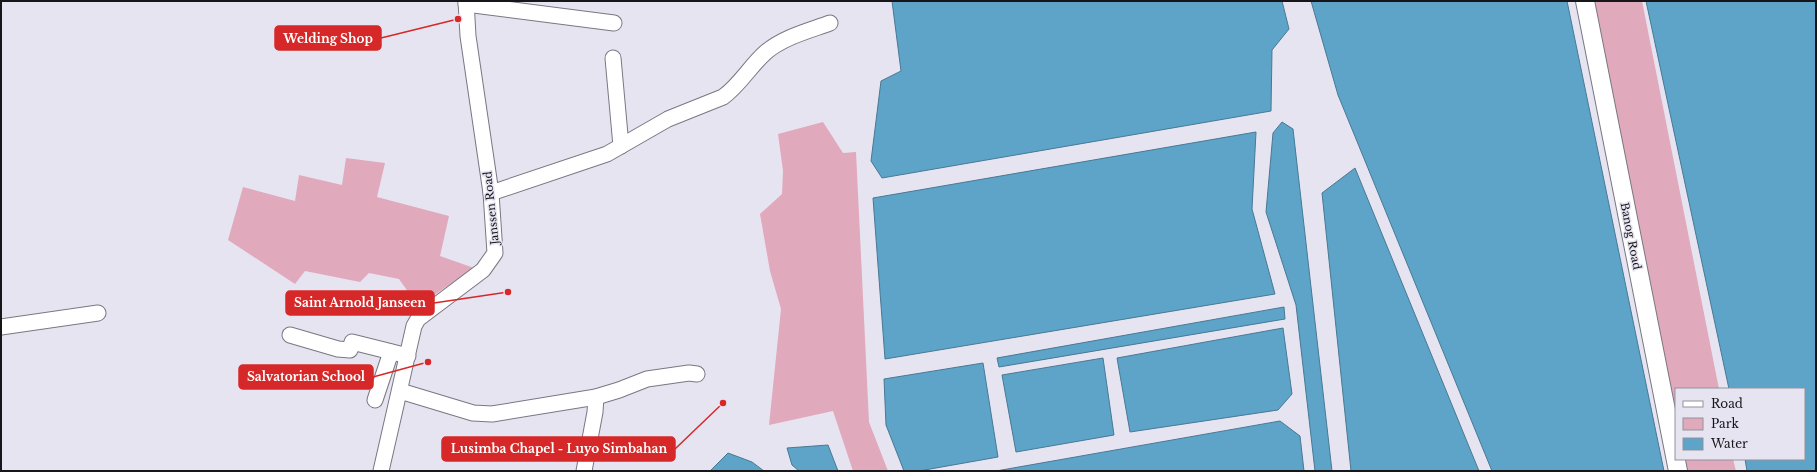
<svg xmlns="http://www.w3.org/2000/svg" width="1817" height="472" font-family="'Libre Baskerville',serif">
	<style>
		.green { fill: #e0a9bc }
		.water { fill: #5da4c8; stroke: #487994 }
		.lines { fill: none; stroke-linecap: round; stroke-linejoin: round }
		.minor-casing { stroke: #797782; stroke-width: 17 }
		.tertiary-casing { stroke: #797782; stroke-width: 20 }
		.minor { stroke: #fff; stroke-width: 15 }
		.tertiary { stroke: #fff; stroke-width: 18 }
		.labels { text-anchor: middle; stroke-width: 3; stroke-linejoin: round; paint-order: stroke }
		.street-label { font-size: 11px; fill: #161519; stroke: #e7e4f1 }
		.leader { fill: none; stroke: #d62828; stroke-width: 1.5 }
		.callout-dot { fill: #d62828; stroke: #e7e4f1; stroke-width: 1.5 }
		.callout { fill: #d62828; stroke: #d62828; stroke-width: 1.5 }
		.callout-label { font-size: 12px; text-anchor: middle; font-weight: bold; fill: #fff }
	</style>
	<rect width="100%" height="100%" fill="#e7e4f1"/>
	<!-- green -->
	<g class="green">
		<path d="M 1591,1 L 1642,1 L 1719,389 L 1676,389 L 1676,423 Z"/>
		<path d="M 823,122 L 843,153 L 856,152 L 869,422 L 888,471 L 853,471 L 833,411 L 769,425 L 781,309 L 770,271 L 760,214 L 782,194 L 783,171 L 778,134 Z"/>
		<path d="M 346,158 L 385,163 L 377,197 L 449,216 L 440,256 L 474,268 L 418,306 L 399,279 L 369,273 L 360,282 L 305,271 L 295,284 L 228,240 L 243,187 L 295,201 L 299,175 L 342,185 Z"/>
		<path d="M 1683,459 L 1733,459 L 1736,471 L 1686,471 Z"/>
	</g>
	<!-- water -->
	<g class="water">
		<path d="M 892,1 L 1282,1 L 1289,29 L 1272,50 L 1271,111 L 882,178 L 871,161 L 881,81 L 901,71 Z"/>
		<path d="M 1311,1 L 1567,1 L 1664,471 L 1492,471 L 1338,95 Z"/>
		<path d="M 1646,1 L 1816,1 L 1816,471 L 1747,471 L 1745,459 L 1804,459 L 1804,389 L 1729,389 Z"/>
		<path d="M 1282,122 L 1293,129 L 1332,471 L 1315,471 L 1296,305 L 1266,212 L 1273,133 Z"/>
		<path d="M 1256,132 L 1252,209 L 1275,294 L 885,359 L 873,198 Z"/>
		<path d="M 1355,168 L 1479,471 L 1351,471 L 1322,193 Z"/>
		<path d="M 1284,307 L 1285,319 L 999,367 L 997,358 Z"/>
		<path d="M 1283,328 L 1292,394 L 1278,410 L 1130,432 L 1117,358 Z"/>
		<path d="M 1103,358 L 1114,435 L 1016,452 L 1002,375 Z"/>
		<path d="M 983,363 L 998,457 L 919,471 L 904,471 L 886,425 L 884,379 Z"/>
		<path d="M 1280,421 L 1300,436 L 1304,471 L 996,471 Z"/>
		<path d="M 828,445 L 838,471 L 799,471 L 792,465 L 787,448 Z"/>
		<path d="M 728,453 L 752,462 L 764,471 L 710,471 Z"/>
	</g>
	<g class="lines">
		<defs>
			<g id="minor">
				<path d="M 466,4 L 614,23"/>
				<path d="M 613,58 L 621,146"/>
				<path d="M 491,193 L 607,154 L 668,119 L 723,97 C 740,85 750,66 766,52 C 784,37 808,31 830,23"/>
				<path d="M 1,327 L 98,313"/>
				<path d="M 290,335 L 338,349 L 350,350 L 352,342 L 408,356"/>
				<path d="M 400,391 L 473,413 L 492,414 L 596,397 L 619,390 L 647,379 L 689,373 L 697,374"/>
				<path d="M 375,400 L 391,352"/>
				<path d="M 381,471 L 414,326 L 418,319 L 483,270 L 495,253 L 491,193 L 468,36 L 466,1"/>
				<path d="M 584,471 L 595,412 L 596,397"/>
			</g>
			<path id="tertiary" d="M 1585,1 L 1678,471"/>
		</defs>
		<!-- minor casing -->
		<use href="#minor" class="minor-casing"/>
		<!-- tertiary casing -->
		<use href="#tertiary" class="tertiary-casing"/>
		<!-- minor -->
		<use href="#minor" class="minor"/>
		<!-- tertiary -->
		<use href="#tertiary" class="tertiary"/>
	</g>
	<g class="labels">
		<!-- street labels -->
		<g class="street-label">
			<text transform="translate(491 208) rotate(-96)" y="4">Janssen Road</text>
			<text transform="translate(1631 236) rotate(79)" y="4">Banog Road</text>
		</g>
	</g>
	<!-- callouts -->
	<path class="leader" d="M458 19L381 38M508 292L434 303M428 362L373 377M723 403L675 449"/>
	<g class="callout-dot">
		<circle cx="458" cy="19" r="4"/>
		<circle cx="508" cy="292" r="4"/>
		<circle cx="428" cy="362" r="4"/>
		<circle cx="723" cy="403" r="4"/>
	</g>
	<g class="callout">
		<rect x="275" y="26" width="106" height="24" rx="4"/>
		<rect x="286" y="291" width="148" height="24" rx="4"/>
		<rect x="239" y="365" width="134" height="24" rx="4"/>
		<rect x="442" y="437" width="233" height="24" rx="4"/>
	</g>
	<g class="callout-label">
		<text x="328" y="43">Welding Shop</text>
		<text x="360" y="307">Saint Arnold Janseen</text>
		<text x="306" y="381">Salvatorian School</text>
		<text x="559" y="453">Lusimba Chapel - Luyo Simbahan</text>
	</g>
	<!-- border -->
	<rect width="1817" height="472" fill="none" stroke="#161519" stroke-width="4"/>
	<!-- legend -->
	<rect x="1675" y="388" width="130" height="72" fill="#e7e4f1" stroke="#93919b"/>
	<rect x="1683" y="401" width="20" height="6" fill="#ffffff" stroke="#93919b"/>
	<text x="1711" y="408" font-size="12" fill="#161519">Road</text>
	<rect x="1683" y="418" width="20" height="12" fill="#e0a9bc" stroke="#93919b"/>
	<text x="1711" y="428" font-size="12" fill="#161519">Park</text>
	<rect x="1683" y="438" width="20" height="12" fill="#5da4c8" stroke="#93919b"/>
	<text x="1711" y="448" font-size="12" fill="#161519">Water</text>
</svg>
